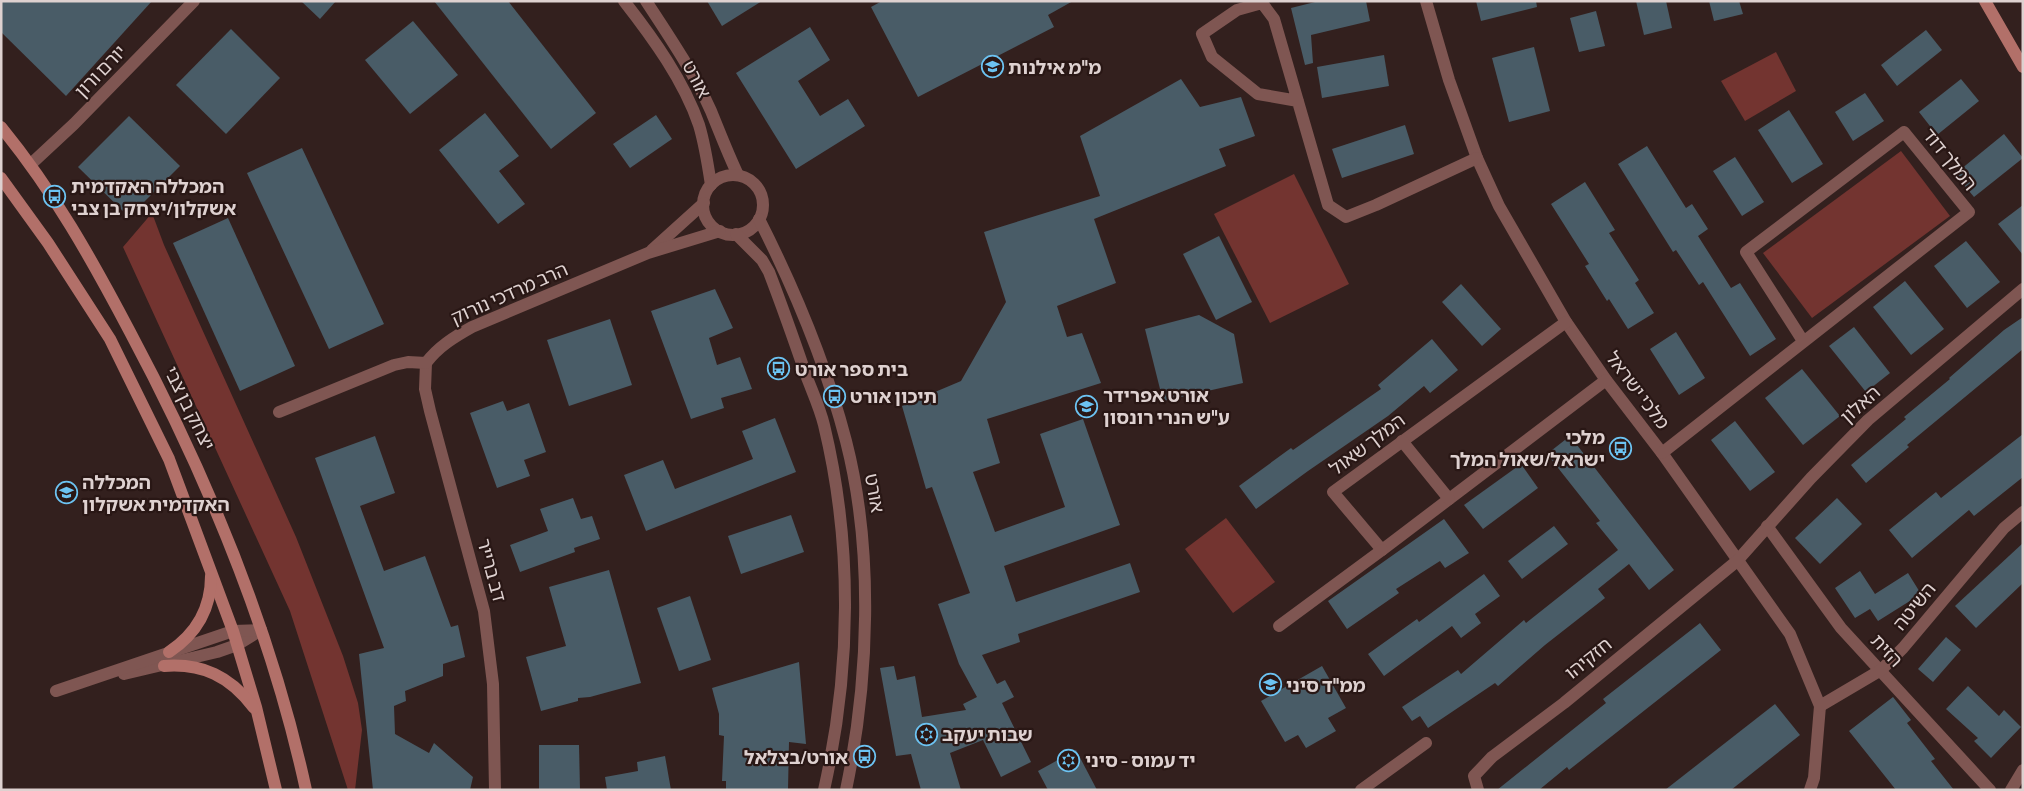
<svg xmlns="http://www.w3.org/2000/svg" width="2024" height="791" font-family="'Sofia Sans Condensed','Noto Sans Hebrew',sans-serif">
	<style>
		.green { fill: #733430 }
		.building { fill: #495c67 }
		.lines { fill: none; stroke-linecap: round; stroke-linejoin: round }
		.street { stroke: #7f5652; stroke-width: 12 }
		.secondary { stroke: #b27069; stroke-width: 12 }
		.labels { text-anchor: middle; stroke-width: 4.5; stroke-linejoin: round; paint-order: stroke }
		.poi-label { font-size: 19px; font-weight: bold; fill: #ded1d0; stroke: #291715; text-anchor: start }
		.street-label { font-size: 19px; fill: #ded1d0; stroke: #291715 }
	</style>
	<rect width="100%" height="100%" fill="#33201e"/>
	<!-- green -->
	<g class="green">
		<path d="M 1776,52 L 1796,91 L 1745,121 L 1721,81 Z"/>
		<path d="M 1901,151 L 1950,216 L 1812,318 L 1763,253 Z"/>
		<path d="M 1294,174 L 1349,284 L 1270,323 L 1214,214 Z"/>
		<path d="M 152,213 L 164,245 L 296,537 L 343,656 L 358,703 L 362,730 L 355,790 L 348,790 L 290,611 L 123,247 Z"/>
		<path d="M 1226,518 L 1275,582 L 1233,613 L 1185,549 Z"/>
	</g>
	<!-- building -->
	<g class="building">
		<path d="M 1,1 L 152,1 L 66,96 L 1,32 Z"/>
		<path d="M 301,1 L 336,1 L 320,19 Z"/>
		<path d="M 434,1 L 508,1 L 596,113 L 551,149 Z"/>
		<path d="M 707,1 L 762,1 L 722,26 Z"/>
		<path d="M 882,1 L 1073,1 L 1048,15 L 1054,27 L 918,97 L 871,7 Z"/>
		<path d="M 1319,1 L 1366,1 L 1370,21 L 1311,35 L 1313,63 L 1305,65 L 1291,8 Z"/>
		<path d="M 1476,1 L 1536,1 L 1537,7 L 1481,21 Z"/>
		<path d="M 1636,1 L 1666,1 L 1672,28 L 1644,35 Z"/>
		<path d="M 1709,1 L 1739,1 L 1743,14 L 1714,21 Z"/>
		<path d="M 1596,11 L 1605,46 L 1579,52 L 1570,18 Z"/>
		<path d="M 413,21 L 458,75 L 410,114 L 365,60 Z"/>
		<path d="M 810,27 L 830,60 L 798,81 L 820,116 L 848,99 L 865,126 L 796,169 L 736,73 Z"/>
		<path d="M 231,29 L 280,78 L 226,134 L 176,85 Z"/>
		<path d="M 1926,30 L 1942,50 L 1897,86 L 1881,65 Z"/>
		<path d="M 1534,47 L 1550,111 L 1509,122 L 1492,58 Z"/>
		<path d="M 1384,55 L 1389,86 L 1322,98 L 1317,67 Z"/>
		<path d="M 1181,79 L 1200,107 L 1241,97 L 1255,136 L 1219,149 L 1226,166 L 1094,219 L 1116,283 L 1057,306 L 1067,337 L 1082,333 L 1101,383 L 987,419 L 1000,463 L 973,472 L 995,532 L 1065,507 L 1040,434 L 1083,419 L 1120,525 L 1004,566 L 1016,602 L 1130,563 L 1140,592 L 1018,634 L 1020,642 L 982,655 L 997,684 L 1005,680 L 1014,697 L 1002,703 L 1031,762 L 1001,777 L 983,740 L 950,753 L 961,790 L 921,790 L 911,754 L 896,756 L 880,668 L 894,666 L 897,680 L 915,676 L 922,717 L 966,710 L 963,704 L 977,697 L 959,664 L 938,604 L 970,593 L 932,487 L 926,489 L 902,406 L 961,381 L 1006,302 L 984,232 L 1100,196 L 1080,136 Z"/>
		<path d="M 1961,79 L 1979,101 L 1937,135 L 1919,112 Z"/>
		<path d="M 1865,93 L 1884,121 L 1853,141 L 1835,112 Z"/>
		<path d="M 1789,110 L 1823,164 L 1792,183 L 1758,130 Z"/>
		<path d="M 485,113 L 519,156 L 499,171 L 525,204 L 498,224 L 439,150 Z"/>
		<path d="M 656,115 L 672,139 L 630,168 L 613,144 Z"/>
		<path d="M 129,116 L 180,166 L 129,217 L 78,167 Z"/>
		<path d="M 1405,125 L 1414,154 L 1342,178 L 1332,149 Z"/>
		<path d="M 2004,134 L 2023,158 L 1974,197 L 1955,174 Z"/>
		<path d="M 1647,146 L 1686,208 L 1692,204 L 1708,229 L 1698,236 L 1731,288 L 1740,283 L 1776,339 L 1750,356 L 1703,282 L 1699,285 L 1676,250 L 1673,252 L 1618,164 Z"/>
		<path d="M 302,148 L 384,324 L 329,349 L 247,173 Z"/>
		<path d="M 1735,157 L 1764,202 L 1742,216 L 1713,171 Z"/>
		<path d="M 1585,182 L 1615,230 L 1609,233 L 1639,280 L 1635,283 L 1654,313 L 1628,329 L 1609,299 L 1607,301 L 1585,266 L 1589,264 L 1551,204 Z"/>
		<path d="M 2023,205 L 2023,255 L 1998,224 Z"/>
		<path d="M 228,218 L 295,366 L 240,391 L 173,243 Z"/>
		<path d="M 1219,236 L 1252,302 L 1216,320 L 1183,254 Z"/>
		<path d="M 1966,241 L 2000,282 L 1967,308 L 1934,266 Z"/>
		<path d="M 1905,281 L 1944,329 L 1911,355 L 1873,307 Z"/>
		<path d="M 1461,284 L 1501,329 L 1482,346 L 1442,302 Z"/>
		<path d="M 715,289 L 733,328 L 709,338 L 717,365 L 740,357 L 752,389 L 721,398 L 724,408 L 691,419 L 651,311 Z"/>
		<path d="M 1199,315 L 1234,334 L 1243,383 L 1163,401 L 1145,329 Z"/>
		<path d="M 2023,317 L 2023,349 L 1907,445 L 1909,447 L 1866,483 L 1851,465 L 1906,419 L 1904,417 L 1950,379 L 1949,378 L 2004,330 Z"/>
		<path d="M 610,319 L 632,385 L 569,406 L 547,340 Z"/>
		<path d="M 1854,327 L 1890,373 L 1866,392 L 1829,346 Z"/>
		<path d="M 1676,332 L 1705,378 L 1679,395 L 1650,349 Z"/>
		<path d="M 1432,339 L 1458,370 L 1430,393 L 1424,386 L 1388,416 L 1308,471 L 1256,509 L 1239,486 L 1291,448 L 1293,450 L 1381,389 L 1378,385 Z"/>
		<path d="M 1802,369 L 1840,416 L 1803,445 L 1765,398 Z"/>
		<path d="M 503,401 L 507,411 L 529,403 L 546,452 L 524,460 L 530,476 L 497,488 L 470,413 Z"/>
		<path d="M 775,418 L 796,472 L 646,531 L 624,475 L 663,460 L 675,489 L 753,459 L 742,431 Z"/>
		<path d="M 1735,421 L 1775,472 L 1750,491 L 1711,440 Z"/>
		<path d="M 2023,434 L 2023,477 L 1974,516 L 1969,510 L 1912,558 L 1889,530 L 1936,492 L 1941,498 Z"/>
		<path d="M 375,436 L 395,493 L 360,506 L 384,571 L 425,556 L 451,627 L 458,625 L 465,657 L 443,664 L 443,676 L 405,691 L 406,701 L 394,706 L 395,734 L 429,753 L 434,743 L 473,777 L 470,790 L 373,790 L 359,654 L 384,648 L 315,458 Z"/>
		<path d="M 1570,436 L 1674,570 L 1649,590 L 1629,564 L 1598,589 L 1605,598 L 1545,645 L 1498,686 L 1495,683 L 1428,728 L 1420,716 L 1412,721 L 1402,707 L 1458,670 L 1461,674 L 1524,620 L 1526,623 L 1618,550 L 1596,523 L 1600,521 L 1547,454 Z"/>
		<path d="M 1521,464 L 1538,488 L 1483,529 L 1464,505 Z"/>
		<path d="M 573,498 L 581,519 L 592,516 L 600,539 L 574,548 L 575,552 L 520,572 L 510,545 L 548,531 L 540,509 Z"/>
		<path d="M 1837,498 L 1862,524 L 1820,564 L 1795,538 Z"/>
		<path d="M 791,515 L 804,552 L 741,574 L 728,536 Z"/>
		<path d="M 1444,519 L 1469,553 L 1445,568 L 1440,561 L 1396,589 L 1399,593 L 1347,629 L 1328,601 Z"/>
		<path d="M 1554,526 L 1568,544 L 1522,579 L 1508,561 Z"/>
		<path d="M 2023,543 L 2023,583 L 1976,628 L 1955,606 Z"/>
		<path d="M 609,570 L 641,683 L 590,697 L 578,698 L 578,701 L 541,711 L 526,657 L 566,646 L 549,587 Z"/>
		<path d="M 1860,571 L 1875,594 L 1908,573 L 1921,594 L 1878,621 L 1870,609 L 1855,618 L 1835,588 Z"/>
		<path d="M 1484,574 L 1500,596 L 1475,614 L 1481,623 L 1461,638 L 1452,626 L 1384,676 L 1368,654 L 1417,619 L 1419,622 Z"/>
		<path d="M 690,596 L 711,660 L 679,671 L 657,608 Z"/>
		<path d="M 1700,623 L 1721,650 L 1569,770 L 1567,767 L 1539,790 L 1497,790 L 1606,703 L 1603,699 Z"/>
		<path d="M 1946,637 L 1961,650 L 1933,682 L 1918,669 Z"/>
		<path d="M 799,662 L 806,744 L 789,742 L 788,790 L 726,790 L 726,781 L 722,781 L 724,736 L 719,735 L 719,714 L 712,688 Z"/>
		<path d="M 1322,666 L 1346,708 L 1328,718 L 1336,731 L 1306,748 L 1298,735 L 1285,742 L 1261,701 Z"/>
		<path d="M 1968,686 L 1999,716 L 2004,710 L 2021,727 L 1991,758 L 1974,741 L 1978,738 L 1946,709 Z"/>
		<path d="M 1893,697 L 1911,720 L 1907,723 L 1935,759 L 1931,761 L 1954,790 L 1896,790 L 1849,731 Z"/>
		<path d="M 1775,704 L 1800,735 L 1731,790 L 1665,790 Z"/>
		<path d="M 539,745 L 579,745 L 580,790 L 539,790 Z"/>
		<path d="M 1076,750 L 1097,790 L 1048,790 L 1038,771 Z"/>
		<path d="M 665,756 L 671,790 L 607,790 L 605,777 L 638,771 L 637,762 Z"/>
	</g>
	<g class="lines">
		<!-- street -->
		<g class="street">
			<path d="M 624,1 C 653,38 684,81 699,125 C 705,145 708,165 711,185"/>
			<path d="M 646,1 C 669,36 694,73 711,111 C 720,133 728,154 738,175"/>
			<path d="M 1426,1 L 1449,80 L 1477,158 L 1499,206 L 1566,322 L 1606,380 L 1662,453 L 1790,634 L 1820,706 L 1814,778 L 1810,790"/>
			<path d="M 1298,101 L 1258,94 L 1212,57 L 1202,34 L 1237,10 L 1262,3 L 1274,19 L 1328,205 L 1346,217 L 1376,205 L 1477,158"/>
			<path d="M 31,164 L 74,124 L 194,1"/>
			<circle cx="733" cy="205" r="30"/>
			<path d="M 759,219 C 795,290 826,364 846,441 C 874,550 869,680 846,790"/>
			<path d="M 736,234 L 762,260 L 769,272 C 782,306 794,340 806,375 C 812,391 820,408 824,425 C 853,545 851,670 824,790"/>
			<path d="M 652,250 L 704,203"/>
			<path d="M 1566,322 L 1333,492 L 1382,550 L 1606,380"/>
			<path d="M 426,363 L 425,389 L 430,411 L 484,611 L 493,684 L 495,790"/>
			<path d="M 279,412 L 394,365 L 408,362 L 426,363 C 438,347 454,337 472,327 L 648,253 L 720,231"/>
			<path d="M 1402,441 L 1449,499"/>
			<path d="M 1662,453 L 1969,212 L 1904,132 L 1746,252 L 1803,341"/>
			<path d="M 1767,526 L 1841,628 L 1990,790"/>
			<path d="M 1279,626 L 1382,550"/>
			<path d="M 124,674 L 217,652 L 237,645 L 261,630"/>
			<path d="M 56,691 L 233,631 L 261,630"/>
			<path d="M 1820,706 L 1881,670 L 1903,648 L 2004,528 L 2023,512"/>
			<path d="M 1361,790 L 1426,743"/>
			<path d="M 1478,790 L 1474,776 L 1492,757 L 1564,703 L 1737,561 L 1811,478 L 1868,420 L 2023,289"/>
			<path d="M 2011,790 L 2023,770"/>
		</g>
		<!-- secondary -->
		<g class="secondary">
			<path d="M 1985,1 L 2023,67"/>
			<path d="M 1,127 C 54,192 91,258 130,332 C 207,476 271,629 306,790"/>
			<path d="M 1,178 L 48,243 L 110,339 L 169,459 L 233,631 L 256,707 L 276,790"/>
			<path d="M 169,652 C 196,634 211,609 211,576"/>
			<path d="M 164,666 C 202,663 230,676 254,708"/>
		</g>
	</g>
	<!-- icons -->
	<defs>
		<symbol id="school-ring" viewBox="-11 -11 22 22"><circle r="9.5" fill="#291715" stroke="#6cc3f2" stroke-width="1.5"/><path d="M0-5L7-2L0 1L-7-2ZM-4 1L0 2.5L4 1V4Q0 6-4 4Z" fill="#6cc3f2"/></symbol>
		<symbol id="bus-ring" viewBox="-11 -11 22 22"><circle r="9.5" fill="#291715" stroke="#6cc3f2" stroke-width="1.5"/><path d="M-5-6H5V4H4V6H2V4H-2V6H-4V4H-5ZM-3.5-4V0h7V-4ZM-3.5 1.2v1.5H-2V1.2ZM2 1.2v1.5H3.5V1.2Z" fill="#6cc3f2"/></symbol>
		<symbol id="university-ring" viewBox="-11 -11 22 22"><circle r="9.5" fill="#291715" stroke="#6cc3f2" stroke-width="1.5"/><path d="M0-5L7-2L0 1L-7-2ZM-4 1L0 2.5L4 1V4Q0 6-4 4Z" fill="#6cc3f2"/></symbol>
		<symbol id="synagogue-ring" viewBox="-11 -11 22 22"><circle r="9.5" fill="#291715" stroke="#6cc3f2" stroke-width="1.5"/><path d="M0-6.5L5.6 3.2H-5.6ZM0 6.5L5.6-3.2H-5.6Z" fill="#6cc3f2"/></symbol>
	</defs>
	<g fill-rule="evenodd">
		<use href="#school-ring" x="980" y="54" width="25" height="25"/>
		<use href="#bus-ring" x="42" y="184" width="25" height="25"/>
		<use href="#bus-ring" x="766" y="356" width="25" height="25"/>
		<use href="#bus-ring" x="822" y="384" width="25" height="25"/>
		<use href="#school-ring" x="1074" y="394" width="25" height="25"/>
		<use href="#bus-ring" x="1608" y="436" width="25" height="25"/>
		<use href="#university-ring" x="54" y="480" width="25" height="25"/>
		<use href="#school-ring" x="1258" y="672" width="25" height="25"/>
		<use href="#synagogue-ring" x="914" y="722" width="25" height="25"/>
		<use href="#bus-ring" x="852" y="744" width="25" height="25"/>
		<use href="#synagogue-ring" x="1056" y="748" width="25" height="25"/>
	</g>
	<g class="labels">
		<!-- poi labels -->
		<g class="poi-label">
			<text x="1008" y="74">מ"מ אילנות</text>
			<text x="71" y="193">המכללה האקדמית<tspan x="71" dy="22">אשקלון/יצחק בן צבי</tspan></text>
			<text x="795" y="376">בית ספר אורט</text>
			<text x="1103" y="402">אורט אפרידר<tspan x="1103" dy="22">ע"ש הנרי רונסון</tspan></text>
			<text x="850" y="403">תיכון אורט</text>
			<text x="1605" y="444" text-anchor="end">מלכי<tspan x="1605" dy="22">ישראל/שאול המלך</tspan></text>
			<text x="82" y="489">המכללה<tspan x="82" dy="22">האקדמית אשקלון</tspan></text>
			<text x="1286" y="692">ממ"ד סיני</text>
			<text x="942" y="741">שבות יעקב</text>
			<text x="848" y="764" text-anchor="end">אורט/בצלאל</text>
			<text x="1085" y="767">יד עמוס - סיני</text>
		</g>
		<!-- street labels -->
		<g class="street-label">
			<text transform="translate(100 71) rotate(-46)" y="7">יורם ורון</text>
			<text transform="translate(697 79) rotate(62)" y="7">אורט</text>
			<text transform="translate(1950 159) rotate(51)" y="7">המלך דוד</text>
			<text transform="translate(509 293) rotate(-24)" y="7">הרב מרדכי נורוק</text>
			<text transform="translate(1638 390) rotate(53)" y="7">מלכי ישראל</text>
			<text transform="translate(1860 404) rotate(-42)" y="7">האלון</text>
			<text transform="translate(190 408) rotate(64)" y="7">יצחק בן צבי</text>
			<text transform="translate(1367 444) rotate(-37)" y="7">המלך שאול</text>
			<text transform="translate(875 493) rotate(80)" y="7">אורט</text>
			<text transform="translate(492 570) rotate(75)" y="7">דב ברייר</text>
			<text transform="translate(1914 606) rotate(-51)" y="7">השיטה</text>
			<text transform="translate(1887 650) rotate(47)" y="7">הזית</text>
			<text transform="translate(1588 658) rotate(-39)" y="7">חזקיהו</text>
		</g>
	</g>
	<!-- border -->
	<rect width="2024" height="791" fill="none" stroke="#ded1d0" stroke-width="5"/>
</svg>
